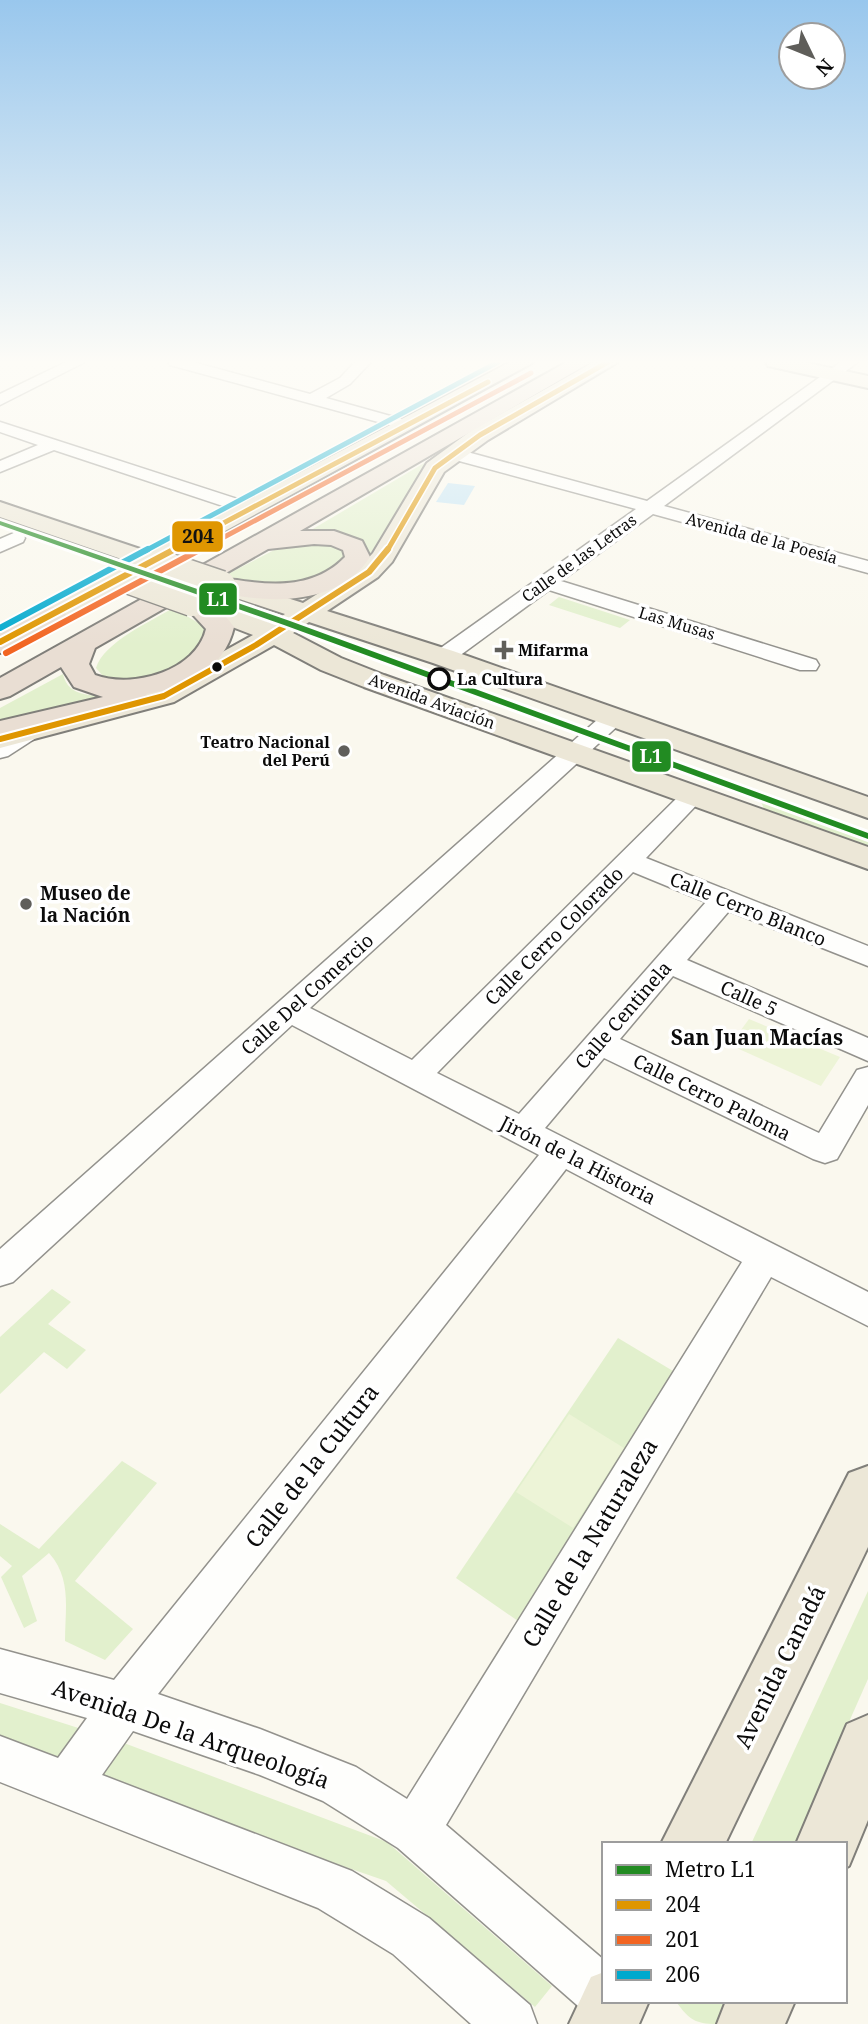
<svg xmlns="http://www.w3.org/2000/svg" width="868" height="2024" font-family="'Noto Serif',serif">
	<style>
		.green { fill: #e2f0cd }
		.pitch { fill: #edf4d7 }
		.water { fill: #c3e4f5 }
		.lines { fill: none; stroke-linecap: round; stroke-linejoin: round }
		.minor-casing { stroke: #93928d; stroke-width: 3 }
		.major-casing { stroke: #807f7a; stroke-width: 4 }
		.highway-casing { stroke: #807f7a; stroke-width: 4 }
		.minor { fill: #fefefc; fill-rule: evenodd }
		.major { fill: #ece7d7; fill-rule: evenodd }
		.highway { fill: #e9ded3; fill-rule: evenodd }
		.major-bridge-casing { stroke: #807f7a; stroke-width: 31; stroke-linecap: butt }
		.major-bridge { stroke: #ece7d7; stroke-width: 28 }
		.bus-1-far1-casing { stroke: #fff; stroke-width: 8 }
		.bus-1-casing { stroke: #fff; stroke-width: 10 }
		.bus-2-far1-casing { stroke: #fff; stroke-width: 8 }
		.bus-2-casing { stroke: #fff; stroke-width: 10 }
		.bus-3-far1-casing { stroke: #fff; stroke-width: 8 }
		.bus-3-casing { stroke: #fff; stroke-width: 10 }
		.bus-1-far1 { stroke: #df9601; stroke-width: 5 }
		.bus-1 { stroke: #df9601; stroke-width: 6 }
		.bus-2-far1 { stroke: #f26522; stroke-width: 5 }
		.bus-2 { stroke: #f26522; stroke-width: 6 }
		.bus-3-far1 { stroke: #00a9ce; stroke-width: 5 }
		.bus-3 { stroke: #00a9ce; stroke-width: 6 }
		.metro-1-casing { stroke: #fff; stroke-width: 6 }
		.metro-1 { fill: #228b22; fill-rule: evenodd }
		.poi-dot { fill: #5f5e5a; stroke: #fff; stroke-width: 2.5 }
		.bus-dot { fill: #0b0b0b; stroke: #fff; stroke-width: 2.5 }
		.stop-dot { fill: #fff; stroke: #0b0b0b; stroke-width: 3.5 }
		.labels { text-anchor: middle; stroke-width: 7; stroke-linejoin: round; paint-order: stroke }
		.far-street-label { font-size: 16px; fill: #0b0b0b; stroke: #fff }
		.far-poi-label { font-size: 16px; font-weight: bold; fill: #0b0b0b; stroke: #fff; text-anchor: start }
		.far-stop-label { font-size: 16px; font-weight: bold; fill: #0b0b0b; stroke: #fff; text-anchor: start }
		.poi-label { font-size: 19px; font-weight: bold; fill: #0b0b0b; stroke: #fff; text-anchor: start }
		.street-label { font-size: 19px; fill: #0b0b0b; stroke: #fff }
		.neighbourhood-label { font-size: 21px; font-weight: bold; fill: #0b0b0b; stroke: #fff }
		.near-street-label { font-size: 23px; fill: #0b0b0b; stroke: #fff }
		.line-badge { stroke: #fff; stroke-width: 2.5 }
		.badge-label { font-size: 19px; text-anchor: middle; font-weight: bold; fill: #fff }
		.pale-badge-label { font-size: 19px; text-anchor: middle; font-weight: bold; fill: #111 }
	</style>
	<rect width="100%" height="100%" fill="#faf8ee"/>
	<!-- green -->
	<g class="green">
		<path d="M 426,462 L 369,556 L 365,545 L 340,534 L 306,533 Z"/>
		<path d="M 316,540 L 344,546 L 349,555 C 342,562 333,573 324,577 C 291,589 257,586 224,576 L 280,547 Z"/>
		<path d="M 559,597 L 630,620 L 620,628 L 549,605 Z"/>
		<path d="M 173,608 L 202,625 L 207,634 L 192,659 L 150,681 L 114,682 L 103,676 L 96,668 C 104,642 150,622 173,608 Z"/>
		<path d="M 63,674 C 68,699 96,695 116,696 L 34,713 L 0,723 L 0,708 Z"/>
		<path d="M 761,802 L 868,841 L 868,849 L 766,813 Z"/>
		<path d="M 52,1289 L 71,1302 L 48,1324 L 86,1350 L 67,1369 L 44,1352 L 0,1394 L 0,1337 Z"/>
		<path d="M 618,1338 L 678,1374 L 518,1621 L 456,1578 Z"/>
		<path d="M 122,1461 L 157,1483 L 75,1581 L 133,1629 L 105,1660 L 65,1641 C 65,1608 72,1579 49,1553 L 22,1576 L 37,1621 L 24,1628 L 1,1577 L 12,1566 L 0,1556 L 0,1524 L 39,1549 Z"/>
		<path d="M 868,1591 L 868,1679 L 795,1844 L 751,1844 Z"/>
		<path d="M 0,1703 L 116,1740 L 387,1842 L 552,1986 L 535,2007 L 386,1881 L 101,1782 L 0,1737 Z"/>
		<path d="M 678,2001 L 726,2001 L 716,2024 C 695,2024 689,2019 677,2003 Z"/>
	</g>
	<!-- pitch -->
	<g class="pitch">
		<path d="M 749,1019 L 840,1057 L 821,1086 L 730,1045 Z"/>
		<path d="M 569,1414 L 624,1448 L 573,1528 L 516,1492 Z"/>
	</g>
	<!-- water -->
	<path class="water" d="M 448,483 L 475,486 L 464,505 L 436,502 Z"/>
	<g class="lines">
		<defs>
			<g id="minor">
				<path d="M 66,362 L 85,362 L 0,405 L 0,394 Z"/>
				<path d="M 168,362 L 193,362 L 310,394 L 340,378 L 355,362 L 371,362 L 350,384 L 326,398 L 412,422 L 414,425 L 406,430 L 400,428 L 170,365 Z"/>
				<path d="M 841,362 L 858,362 L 664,506 L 868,561 L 868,573 L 653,514 L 561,581 L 816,660 L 819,665 L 816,670 L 800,670 L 549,590 L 451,662 L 435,662 L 432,657 L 435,652 L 636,509 L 448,458 L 446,454 L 448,450 L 460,450 L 647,501 Z"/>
				<path d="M 0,422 L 256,505 L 259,509 L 250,514 L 244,513 L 54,450 L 0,472 L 0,461 L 38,445 L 0,432 Z"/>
				<path d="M 16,532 L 23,534 L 25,538 L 23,542 L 0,552 L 0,539 Z"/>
				<path d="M 614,710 L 622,712 L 625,717 L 622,722 L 310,1008 L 412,1060 L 685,790 L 694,788 L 703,790 L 706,795 L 646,858 L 868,946 L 868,966 L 729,911 L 687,960 L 868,1038 L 868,1061 L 673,976 L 620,1039 L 819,1133 L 857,1070 L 868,1067 L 868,1105 L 837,1159 L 825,1163 L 813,1159 L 604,1058 L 545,1128 L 868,1292 L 868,1326 L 771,1277 L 446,1825 L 604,1960 L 604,2001 L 628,2001 L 622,2013 L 604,2021 L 586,2013 L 398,1848 L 323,1801 L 260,1775 L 133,1731 L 102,1775 L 352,1871 L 429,1918 L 530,2005 L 537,2024 L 471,2024 L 393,1954 L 318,1908 L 0,1782 L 0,1736 L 58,1758 L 87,1718 L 0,1693 L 0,1649 L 114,1680 L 539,1155 L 292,1025 L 13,1282 L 0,1286 L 0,1249 L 606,712 ZM 633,872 L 706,902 L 519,1114 L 437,1073 ZM 566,1169 L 742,1262 L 407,1799 L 356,1767 L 260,1729 L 158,1694 Z"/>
				<path d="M 34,722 L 42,724 L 46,729 L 42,734 L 8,756 L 0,758 L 0,741 L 26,724 Z"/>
			</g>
			<g id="major">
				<path d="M 510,362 L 534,362 L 170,561 L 172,564 L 168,569 L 154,570 L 10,648 L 0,650 L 0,631 L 130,562 L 0,517 L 0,502 L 149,552 Z"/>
				<path d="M 594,362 L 618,362 L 488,440 L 444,472 L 392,562 L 378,577 L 327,611 L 453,651 L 868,797 L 868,818 L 433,663 L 309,622 L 293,633 L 341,658 L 384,675 L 868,847 L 868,869 L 364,687 L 321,670 L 274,645 L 174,702 L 0,748 L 0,730 L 154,690 L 253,635 L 183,608 L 179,602 L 183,596 L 192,594 L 201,596 L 271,623 L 285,614 L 212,590 L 208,585 L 212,580 L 221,577 L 230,580 L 303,603 L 360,567 L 373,553 L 427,463 L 472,430 Z"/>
				<path d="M 766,362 L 803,362 L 868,376 L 868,388 L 768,366 Z"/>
				<path d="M 868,1466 L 868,1547 L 725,1844 L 661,1844 L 849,1473 Z"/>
				<path d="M 868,1715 L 868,1820 L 849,1866 L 845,1868 L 845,1844 L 796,1844 L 847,1724 Z"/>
				<path d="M 604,1972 L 604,2001 L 649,2001 L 639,2024 L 569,2024 L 591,1977 Z"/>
				<path d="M 726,2001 L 795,2001 L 785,2024 L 717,2024 Z"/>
			</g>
			<g id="highway">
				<path d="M 567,362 L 591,362 L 300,531 L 334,531 L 362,541 L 370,557 C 338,607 265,604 214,591 L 210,586 L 214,581 C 227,577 239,581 252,582 C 287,586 320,583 345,557 L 343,550 L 331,545 L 314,544 L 268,549 L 95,648 L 89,664 L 95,675 C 133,689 196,671 206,629 L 183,604 L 187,598 C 206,594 223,611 234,627 C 224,670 186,687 146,694 L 149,698 L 144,704 L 0,739 L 0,721 L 103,697 L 74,687 L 61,667 L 10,696 L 0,699 L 0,678 Z"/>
				<path d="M 53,607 L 62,609 L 66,615 L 62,621 L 10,651 L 0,653 L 0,634 L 44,609 Z"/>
			</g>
		</defs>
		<!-- minor casing -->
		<use href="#minor" class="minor-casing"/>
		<!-- major casing -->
		<use href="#major" class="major-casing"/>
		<!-- highway casing -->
		<use href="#highway" class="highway-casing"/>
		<!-- minor -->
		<use href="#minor" class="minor"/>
		<!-- major -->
		<use href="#major" class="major"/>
		<!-- highway -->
		<use href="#highway" class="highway"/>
		<defs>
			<g id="major-bridge">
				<path d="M 159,564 L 221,585"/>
				<path d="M 130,580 L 192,602"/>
			</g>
		</defs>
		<!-- major-bridge casing -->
		<use href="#major-bridge" class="major-bridge-casing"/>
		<!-- major-bridge -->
		<use href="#major-bridge" class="major-bridge"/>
		<defs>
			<g id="bus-1-far1">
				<path d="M 171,551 L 488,382"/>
				<path d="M 387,551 L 435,468 L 480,435 L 608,362"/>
			</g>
			<g id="bus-1">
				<path d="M 0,642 L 175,549"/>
				<path d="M 0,739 L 164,696 L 256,645 L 369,572 L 388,549"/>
			</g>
			<path id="bus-2-far1" d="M 198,551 L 531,373"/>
			<path id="bus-2" d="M 6,653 L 201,549"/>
			<path id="bus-3-far1" d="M 145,551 L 498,362"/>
			<path id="bus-3" d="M 0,628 L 148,549"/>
		</defs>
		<!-- bus-1-far1 casing -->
		<use href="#bus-1-far1" class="bus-1-far1-casing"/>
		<!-- bus-1 casing -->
		<use href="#bus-1" class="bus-1-casing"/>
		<!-- bus-2-far1 casing -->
		<use href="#bus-2-far1" class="bus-2-far1-casing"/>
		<!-- bus-2 casing -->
		<use href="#bus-2" class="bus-2-casing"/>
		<!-- bus-3-far1 casing -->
		<use href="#bus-3-far1" class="bus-3-far1-casing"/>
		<!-- bus-3 casing -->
		<use href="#bus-3" class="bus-3-casing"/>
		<!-- bus-1-far1 -->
		<use href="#bus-1-far1" class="bus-1-far1"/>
		<!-- bus-1 -->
		<use href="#bus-1" class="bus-1"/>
		<!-- bus-2-far1 -->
		<use href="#bus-2-far1" class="bus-2-far1"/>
		<!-- bus-2 -->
		<use href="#bus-2" class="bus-2"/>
		<!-- bus-3-far1 -->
		<use href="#bus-3-far1" class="bus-3-far1"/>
		<!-- bus-3 -->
		<use href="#bus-3" class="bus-3"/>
		<defs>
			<path id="metro-1" d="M 0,521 L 290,621 L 868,833 L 868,839 L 284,625 L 0,525 Z"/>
		</defs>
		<!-- metro-1 casing -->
		<use href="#metro-1" class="metro-1-casing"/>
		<!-- metro-1 -->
		<use href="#metro-1" class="metro-1"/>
	</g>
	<!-- sky -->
	<linearGradient id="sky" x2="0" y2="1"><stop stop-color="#99c7ed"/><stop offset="0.56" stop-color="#fdfcf7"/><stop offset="1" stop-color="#fdfcf7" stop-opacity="0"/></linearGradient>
	<rect width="868" height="646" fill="url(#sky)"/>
	<!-- markers -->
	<g class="poi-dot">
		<path d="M500.5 639.5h7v7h7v7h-7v7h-7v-7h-7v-7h7z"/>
		<circle cx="344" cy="751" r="7"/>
		<circle cx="26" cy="904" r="7"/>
	</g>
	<circle class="bus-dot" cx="217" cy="667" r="6"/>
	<circle class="stop-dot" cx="439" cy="679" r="10"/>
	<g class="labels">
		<!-- far-street labels -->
		<g class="far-street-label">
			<text transform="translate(762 538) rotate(15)" y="6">Avenida de la Poesía</text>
			<text transform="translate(579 558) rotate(-36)" y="6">Calle de las Letras</text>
			<text transform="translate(677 623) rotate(17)" y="6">Las Musas</text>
			<text transform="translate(432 701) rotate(20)" y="6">Avenida Aviación</text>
		</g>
		<!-- far-poi labels -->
		<g class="far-poi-label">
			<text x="518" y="656">Mifarma</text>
			<text x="330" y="748" text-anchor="end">Teatro Nacional<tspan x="330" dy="18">del Perú</tspan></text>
		</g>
		<!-- far-stop labels -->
		<g class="far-stop-label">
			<text x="457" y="685">La Cultura</text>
		</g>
		<!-- poi labels -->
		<g class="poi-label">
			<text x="40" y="900">Museo de<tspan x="40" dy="22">la Nación</tspan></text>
		</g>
		<!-- street labels -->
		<g class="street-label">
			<text transform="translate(748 909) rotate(22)" y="7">Calle Cerro Blanco</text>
			<text transform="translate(554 936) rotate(-45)" y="7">Calle Cerro Colorado</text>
			<text transform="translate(307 994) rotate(-42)" y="7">Calle Del Comercio</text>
			<text transform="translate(749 998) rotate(24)" y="7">Calle 5</text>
			<text transform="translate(623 1015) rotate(-49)" y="7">Calle Centinela</text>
			<text transform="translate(712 1097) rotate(26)" y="7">Calle Cerro Paloma</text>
			<text transform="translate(578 1160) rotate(27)" y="7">Jirón de la Historia</text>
		</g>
		<!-- neighbourhood labels -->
		<g class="neighbourhood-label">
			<text x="757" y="1045">San Juan Macías</text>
		</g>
		<!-- near-street labels -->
		<g class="near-street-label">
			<text transform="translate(312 1466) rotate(-52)" y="8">Calle de la Cultura</text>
			<text transform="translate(590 1543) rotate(-59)" y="8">Calle de la Naturaleza</text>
			<text transform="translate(780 1667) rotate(-64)" y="8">Avenida Canadá</text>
			<text transform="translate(191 1734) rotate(19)" y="8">Avenida De la Arqueología</text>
		</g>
	</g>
	<g class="line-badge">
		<rect x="171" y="520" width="53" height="33" rx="7" fill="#df9601"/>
		<rect x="198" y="582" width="40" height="34" rx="7" fill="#228b22"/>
		<rect x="631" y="740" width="41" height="33" rx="7" fill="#228b22"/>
	</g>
	<g class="badge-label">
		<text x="218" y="606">L1</text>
		<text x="651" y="763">L1</text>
	</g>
	<g class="pale-badge-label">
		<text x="198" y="543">204</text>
	</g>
	<!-- legend -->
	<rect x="602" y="1842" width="245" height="161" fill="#ffffff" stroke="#9d9d9d" stroke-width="2"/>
	<rect x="616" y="1865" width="35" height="10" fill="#228b22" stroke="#9d9d9d" stroke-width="2"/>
	<text x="665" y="1877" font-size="21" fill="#0b0b0b">Metro L1</text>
	<rect x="616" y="1900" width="35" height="10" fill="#df9601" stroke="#9d9d9d" stroke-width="2"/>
	<text x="665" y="1912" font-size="21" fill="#0b0b0b">204</text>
	<rect x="616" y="1935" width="35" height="10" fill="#f26522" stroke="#9d9d9d" stroke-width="2"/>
	<text x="665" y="1947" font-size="21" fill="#0b0b0b">201</text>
	<rect x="616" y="1970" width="35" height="10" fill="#00a9ce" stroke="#9d9d9d" stroke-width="2"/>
	<text x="665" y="1982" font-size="21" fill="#0b0b0b">206</text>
	<!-- north arrow -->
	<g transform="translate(812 56) rotate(133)"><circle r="33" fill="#ffffff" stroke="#9d9d9d" stroke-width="2"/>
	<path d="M0-5L12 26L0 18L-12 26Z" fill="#5f5e5a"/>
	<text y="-10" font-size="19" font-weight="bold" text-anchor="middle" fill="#0b0b0b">N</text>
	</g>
</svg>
